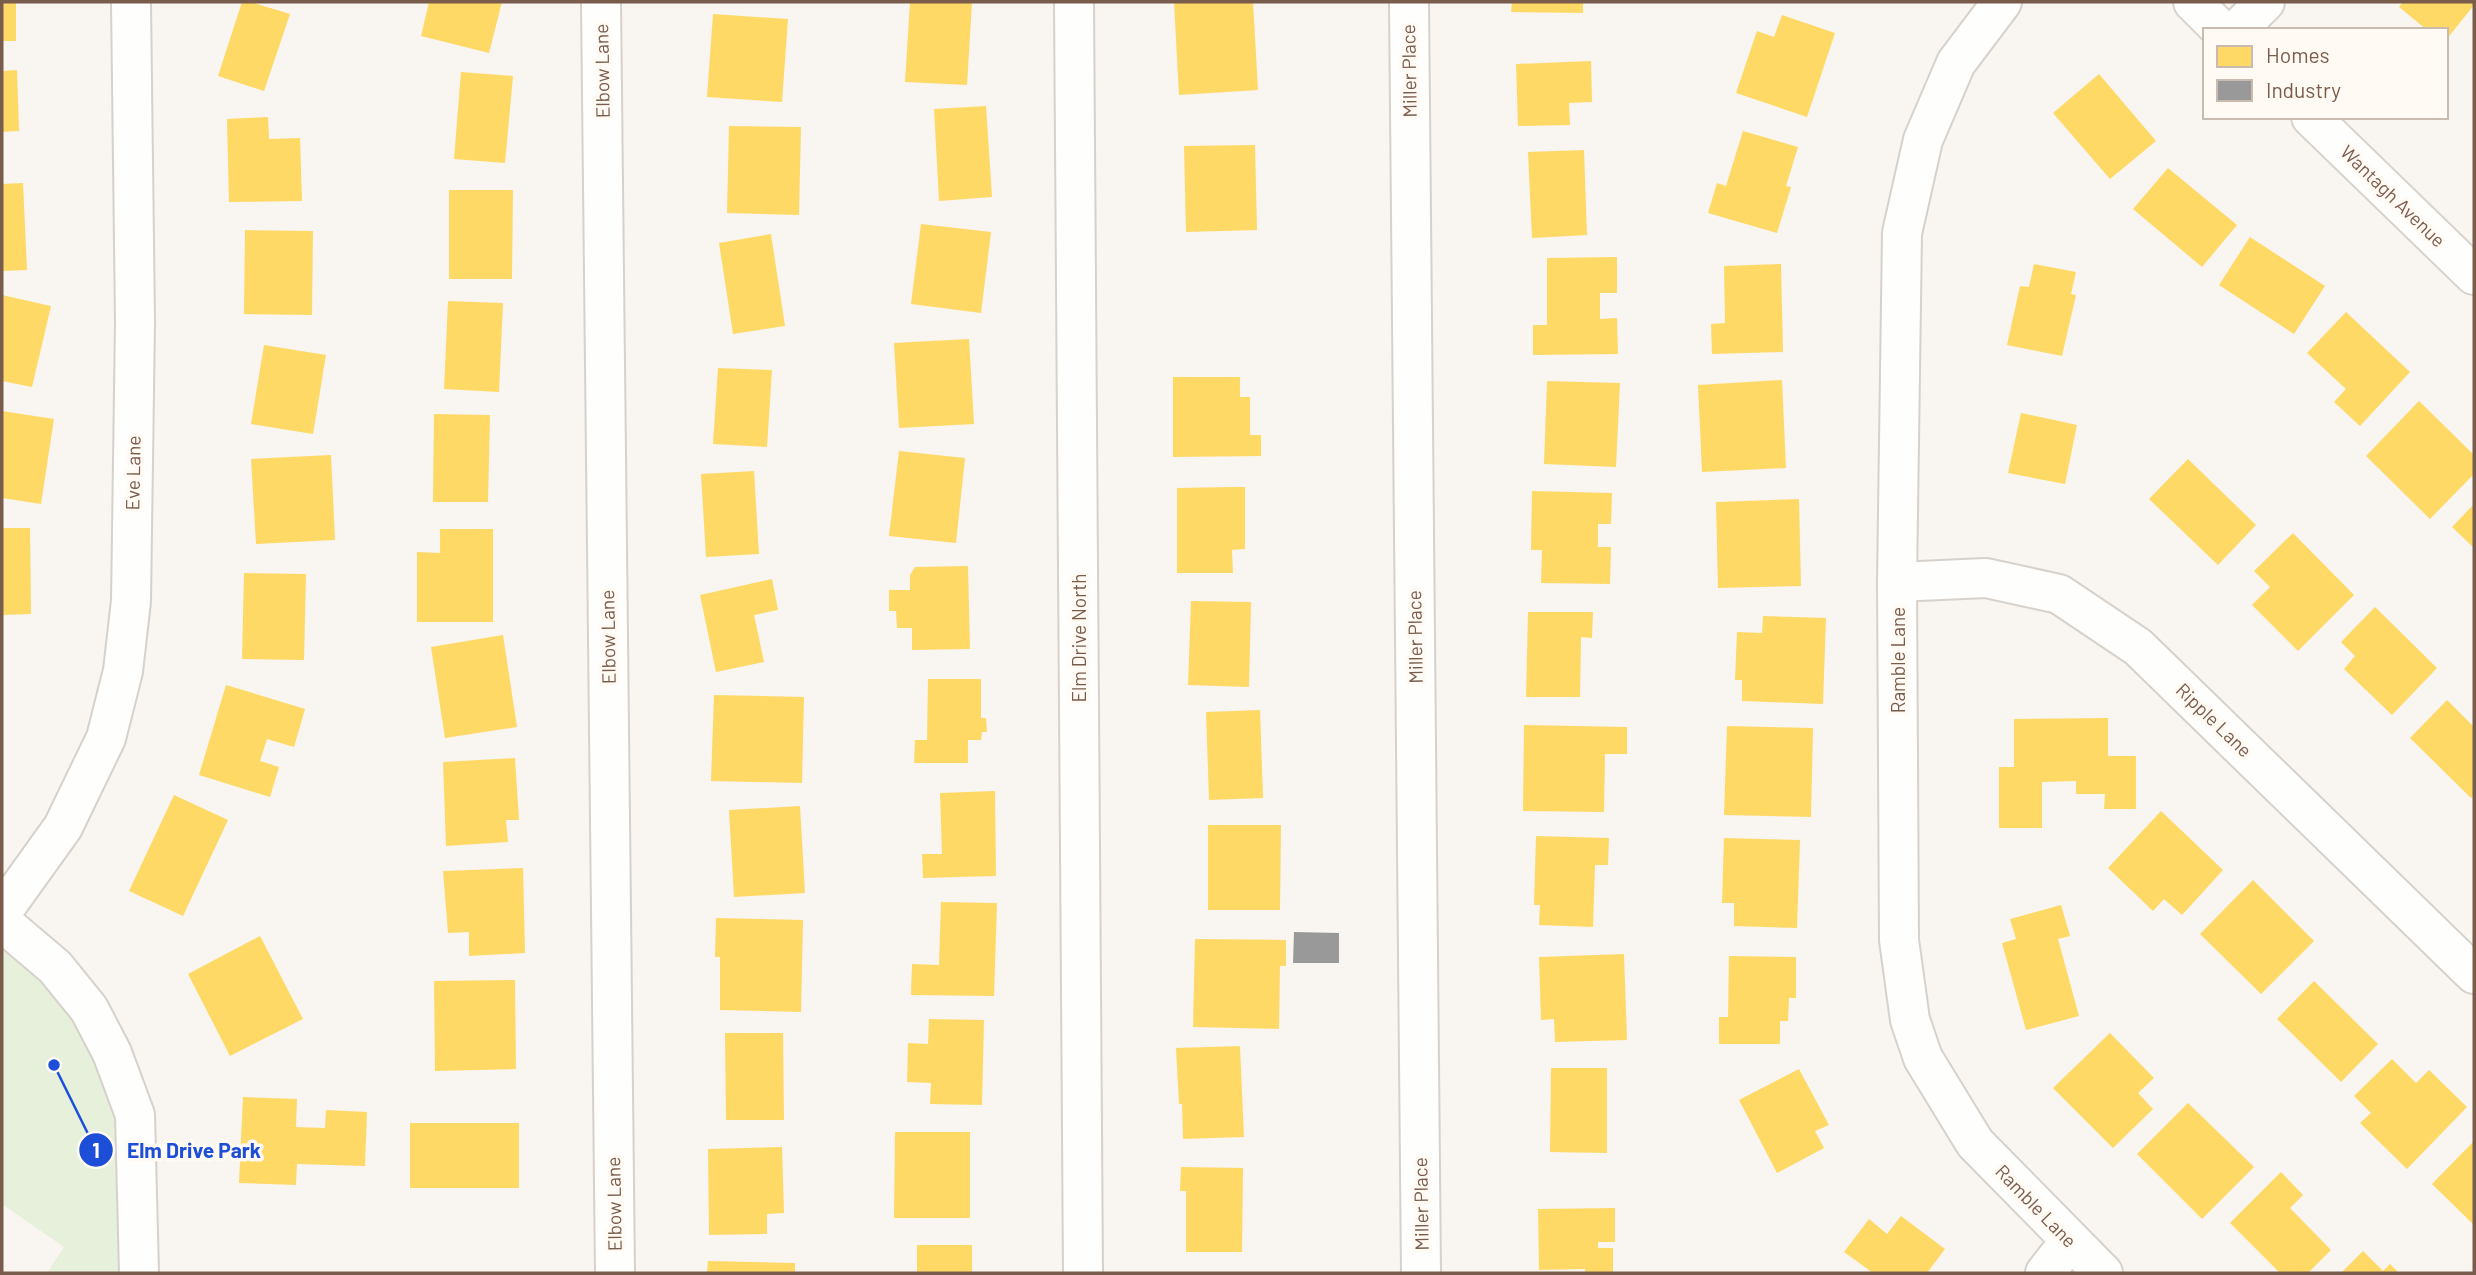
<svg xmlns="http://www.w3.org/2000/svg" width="2476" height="1275" font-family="Barlow,sans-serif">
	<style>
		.green { fill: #e7f0db }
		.homes { fill: #ffd966 }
		.industry { fill: #999 }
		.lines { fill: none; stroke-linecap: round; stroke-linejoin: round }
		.minor-casing { stroke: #d7d1cb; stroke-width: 42 }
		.secondary-casing { stroke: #d9d2cb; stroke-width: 42 }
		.minor { stroke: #fefefd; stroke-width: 38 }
		.secondary { stroke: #fefefd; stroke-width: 38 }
		.labels { text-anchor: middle; stroke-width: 7; stroke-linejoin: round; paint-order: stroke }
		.street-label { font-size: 19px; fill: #7a5c4d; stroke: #fffaf3 }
		.leader { fill: none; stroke: #1d4ed8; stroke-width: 2.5 }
		.callout-dot { fill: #1d4ed8; stroke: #fffaf3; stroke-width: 2.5 }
		.mark-label { font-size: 21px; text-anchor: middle; font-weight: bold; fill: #fff }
		.callout-label { font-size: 21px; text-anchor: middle; font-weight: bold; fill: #1d4ed8; stroke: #fffaf3; stroke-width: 7; stroke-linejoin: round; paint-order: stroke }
	</style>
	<rect width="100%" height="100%" fill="#f9f5f0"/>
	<!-- green -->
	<path class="green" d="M 2,932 L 51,971 L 128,1116 L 128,1273 L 47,1273 L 64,1247 L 2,1204 Z"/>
	<!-- homes -->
	<g class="homes">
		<rect x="2" y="2" width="14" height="39"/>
		<path d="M 242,2 L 251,2 L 290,14 L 264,91 L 218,76 Z"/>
		<path d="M 429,2 L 502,2 L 489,53 L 421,36 Z"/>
		<path d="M 910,2 L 972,2 L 967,85 L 905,82 Z"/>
		<path d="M 1174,2 L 1253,2 L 1258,90 L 1179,95 Z"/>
		<path d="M 1512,2 L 1583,2 L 1583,13 L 1511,12 Z"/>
		<path d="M 2403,2 L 2474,2 L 2474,5 L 2446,40 L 2446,30 L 2427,30 L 2399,7 Z"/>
		<path d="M 713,14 L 788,19 L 782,102 L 707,97 Z"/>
		<path d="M 1782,15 L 1835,33 L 1807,117 L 1736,93 L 1757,31 L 1774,37 Z"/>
		<path d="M 1591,61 L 1592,102 L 1569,103 L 1570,125 L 1518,126 L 1516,64 Z"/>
		<path d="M 17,70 L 19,131 L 2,132 L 2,71 Z"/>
		<path d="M 461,72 L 513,76 L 505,163 L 454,159 Z"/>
		<path d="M 2099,74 L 2156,141 L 2110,179 L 2053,113 Z"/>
		<path d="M 986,106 L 992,197 L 939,201 L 934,109 Z"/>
		<path d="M 268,117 L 269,139 L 300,138 L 302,201 L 229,202 L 227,119 Z"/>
		<path d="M 729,126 L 801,127 L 799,215 L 727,213 Z"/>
		<path d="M 1743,131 L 1798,147 L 1786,186 L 1791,187 L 1777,233 L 1708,213 L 1717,183 L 1726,186 Z"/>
		<path d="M 1255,145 L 1257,230 L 1186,232 L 1184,146 Z"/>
		<path d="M 1584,150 L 1587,235 L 1532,238 L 1528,152 Z"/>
		<path d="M 2168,168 L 2237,225 L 2202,267 L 2133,209 Z"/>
		<path d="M 23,183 L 27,270 L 2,271 L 2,184 Z"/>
		<path d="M 449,190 L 513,190 L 512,279 L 449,279 Z"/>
		<path d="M 921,224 L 991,232 L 981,313 L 911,304 Z"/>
		<path d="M 245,230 L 313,231 L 312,315 L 244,314 Z"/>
		<path d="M 771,234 L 785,326 L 733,334 L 719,243 Z"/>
		<path d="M 2250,237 L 2325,286 L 2294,334 L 2219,285 Z"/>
		<path d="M 1617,257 L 1617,293 L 1600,293 L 1600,319 L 1617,318 L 1618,354 L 1533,355 L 1533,325 L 1547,325 L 1547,258 Z"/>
		<path d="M 1781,264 L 1783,352 L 1712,354 L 1711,324 L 1725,323 L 1724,266 Z"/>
		<path d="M 2034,264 L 2076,272 L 2071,294 L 2076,295 L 2062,356 L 2007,345 L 2020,286 L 2029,287 Z"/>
		<path d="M 2,295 L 51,306 L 32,387 L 2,381 Z"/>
		<path d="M 448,301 L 503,303 L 499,392 L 444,389 Z"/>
		<path d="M 2346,312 L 2410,372 L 2360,426 L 2334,402 L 2346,389 L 2307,353 Z"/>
		<path d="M 969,339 L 974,424 L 899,428 L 894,343 Z"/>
		<path d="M 264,345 L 326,355 L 313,434 L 251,424 Z"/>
		<path d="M 718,368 L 772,370 L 767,447 L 713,444 Z"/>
		<path d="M 1173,377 L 1240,377 L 1240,397 L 1250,397 L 1250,435 L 1261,435 L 1261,456 L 1173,457 Z"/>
		<path d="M 1782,380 L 1786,468 L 1702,472 L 1698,385 Z"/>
		<path d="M 1547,381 L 1620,383 L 1616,467 L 1544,464 Z"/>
		<path d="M 2419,401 L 2474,455 L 2474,474 L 2430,519 L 2366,456 Z"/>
		<path d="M 2,411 L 54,419 L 41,504 L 2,498 Z"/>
		<path d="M 2021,413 L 2077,425 L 2065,484 L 2008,473 Z"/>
		<path d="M 434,414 L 490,415 L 488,502 L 433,502 Z"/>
		<path d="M 899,451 L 965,458 L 956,543 L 889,536 Z"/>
		<path d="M 331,455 L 335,540 L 256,544 L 251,459 Z"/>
		<path d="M 2188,459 L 2256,525 L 2218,565 L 2149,499 Z"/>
		<path d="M 754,471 L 759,554 L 706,557 L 701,474 Z"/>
		<path d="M 1232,487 L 1245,487 L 1245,549 L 1232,550 L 1233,573 L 1177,573 L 1177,488 Z"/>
		<path d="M 1532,491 L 1612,493 L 1611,524 L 1598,524 L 1598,547 L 1611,547 L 1610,584 L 1541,583 L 1542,550 L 1531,550 Z"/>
		<path d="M 1799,499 L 1801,586 L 1718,588 L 1716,502 Z"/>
		<path d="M 2474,504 L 2474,548 L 2452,527 Z"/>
		<path d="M 2,528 L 30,528 L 31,614 L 2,615 Z"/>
		<path d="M 440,529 L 493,529 L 493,622 L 417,622 L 417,552 L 440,553 Z"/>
		<path d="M 2293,533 L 2354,595 L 2298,651 L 2252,605 L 2270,587 L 2254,571 Z"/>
		<path d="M 968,566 L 970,649 L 912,650 L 912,628 L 897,628 L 896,611 L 889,611 L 889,590 L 910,590 L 910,575 L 915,567 Z"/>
		<path d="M 244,573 L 306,574 L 304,660 L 242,659 Z"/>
		<path d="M 772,579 L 778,610 L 754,615 L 764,662 L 716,672 L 700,595 Z"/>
		<path d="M 1191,601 L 1251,602 L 1249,687 L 1188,685 Z"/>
		<path d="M 2375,607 L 2437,668 L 2392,715 L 2344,669 L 2355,656 L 2341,642 Z"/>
		<path d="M 1528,612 L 1593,612 L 1592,638 L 1581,637 L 1580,697 L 1526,697 Z"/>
		<path d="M 1763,616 L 1826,618 L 1823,704 L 1742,701 L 1742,680 L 1735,680 L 1737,632 L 1762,633 Z"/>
		<path d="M 503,635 L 517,727 L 445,738 L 431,647 Z"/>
		<path d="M 928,679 L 981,679 L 981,718 L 986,718 L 987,732 L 982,732 L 981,740 L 968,740 L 968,763 L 914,763 L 915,740 L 927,740 Z"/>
		<path d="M 226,685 L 305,709 L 294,747 L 267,739 L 260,761 L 279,767 L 270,797 L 199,775 Z"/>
		<path d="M 714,695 L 804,697 L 802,783 L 711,781 Z"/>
		<path d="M 2447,700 L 2474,727 L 2474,795 L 2471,798 L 2410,738 Z"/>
		<path d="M 1260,710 L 1263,798 L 1209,800 L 1206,712 Z"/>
		<path d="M 2108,718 L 2108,756 L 2136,756 L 2136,809 L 2104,809 L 2105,794 L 2076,794 L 2076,781 L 2042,782 L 2042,828 L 1999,828 L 1999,767 L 2014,767 L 2014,719 Z"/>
		<path d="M 1524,725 L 1627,727 L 1627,754 L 1605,754 L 1604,812 L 1523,811 Z"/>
		<path d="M 1727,726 L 1813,728 L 1811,817 L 1724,815 Z"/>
		<path d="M 515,758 L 519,820 L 506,820 L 508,842 L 446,846 L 443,762 Z"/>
		<path d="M 995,791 L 996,876 L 923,878 L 922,854 L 942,854 L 940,793 Z"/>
		<path d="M 174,795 L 228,820 L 183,916 L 129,891 Z"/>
		<path d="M 800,806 L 805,893 L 734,897 L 729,810 Z"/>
		<path d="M 2161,811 L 2223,870 L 2182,915 L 2164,899 L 2153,911 L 2108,868 Z"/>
		<path d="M 1208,825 L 1281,825 L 1280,910 L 1208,910 Z"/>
		<path d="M 1536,836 L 1609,838 L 1608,865 L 1595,865 L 1593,927 L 1539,925 L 1540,905 L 1534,905 Z"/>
		<path d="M 1724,838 L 1800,840 L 1797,928 L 1734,926 L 1734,903 L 1722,903 Z"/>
		<path d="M 523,868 L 525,953 L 469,956 L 469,932 L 448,933 L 443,871 Z"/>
		<path d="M 2253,880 L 2314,941 L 2261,994 L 2200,934 Z"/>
		<path d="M 941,902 L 997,903 L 994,996 L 911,995 L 912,964 L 939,965 Z"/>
		<path d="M 2061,905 L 2070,936 L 2058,939 L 2079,1016 L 2026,1030 L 2002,943 L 2016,939 L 2010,919 Z"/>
		<path d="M 716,918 L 803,920 L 801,1012 L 720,1010 L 720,957 L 715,957 Z"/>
		<path d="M 260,936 L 303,1019 L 230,1056 L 188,974 Z"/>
		<path d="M 1195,939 L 1286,940 L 1286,966 L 1280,966 L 1279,1029 L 1193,1027 Z"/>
		<path d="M 1624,954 L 1627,1040 L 1555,1042 L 1554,1019 L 1541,1020 L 1539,957 Z"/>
		<path d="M 1729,956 L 1796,957 L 1796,998 L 1789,998 L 1788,1021 L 1780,1021 L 1780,1044 L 1719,1044 L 1719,1017 L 1728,1017 Z"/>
		<path d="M 515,980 L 516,1069 L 435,1071 L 434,981 Z"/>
		<path d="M 2314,981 L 2378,1044 L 2341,1082 L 2277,1019 Z"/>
		<path d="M 929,1019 L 984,1020 L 982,1105 L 930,1104 L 931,1083 L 907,1082 L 908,1043 L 928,1044 Z"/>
		<path d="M 725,1033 L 783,1033 L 784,1120 L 726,1120 Z"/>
		<path d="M 2110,1033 L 2154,1078 L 2138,1093 L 2153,1109 L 2113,1148 L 2053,1088 Z"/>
		<path d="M 1240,1046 L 1244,1137 L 1183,1139 L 1182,1104 L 1179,1104 L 1176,1048 Z"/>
		<path d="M 2392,1059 L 2416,1083 L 2429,1070 L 2467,1107 L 2407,1169 L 2360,1123 L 2371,1113 L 2354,1096 Z"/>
		<path d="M 1551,1068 L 1607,1068 L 1607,1153 L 1550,1152 Z"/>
		<path d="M 1799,1069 L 1829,1125 L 1815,1131 L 1824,1148 L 1777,1173 L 1739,1100 Z"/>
		<path d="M 243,1097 L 297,1099 L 296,1127 L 325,1128 L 326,1110 L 367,1112 L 365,1166 L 297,1164 L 296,1185 L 239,1183 Z"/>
		<path d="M 2188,1103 L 2254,1167 L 2202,1219 L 2137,1154 Z"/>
		<rect x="410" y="1123" width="109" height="65"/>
		<path d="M 895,1132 L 970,1132 L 970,1218 L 894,1218 Z"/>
		<path d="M 2474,1141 L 2474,1225 L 2432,1184 Z"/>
		<path d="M 782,1147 L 784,1213 L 767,1214 L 767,1234 L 709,1235 L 708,1149 Z"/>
		<path d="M 1181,1167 L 1243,1168 L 1242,1252 L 1186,1252 L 1186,1191 L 1180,1191 Z"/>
		<path d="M 2281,1172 L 2303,1195 L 2290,1208 L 2331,1250 L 2308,1273 L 2280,1273 L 2230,1223 Z"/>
		<path d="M 1615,1208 L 1615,1242 L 1598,1242 L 1598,1248 L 1613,1248 L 1613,1273 L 1585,1273 L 1585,1269 L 1539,1270 L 1538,1209 Z"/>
		<path d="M 1901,1216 L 1945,1249 L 1927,1273 L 1873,1273 L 1844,1252 L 1869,1219 L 1887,1234 Z"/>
		<rect x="917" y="1245" width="55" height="28"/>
		<path d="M 2363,1251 L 2383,1271 L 2390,1264 L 2399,1273 L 2341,1273 Z"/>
		<path d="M 708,1261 L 795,1263 L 795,1273 L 707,1273 Z"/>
	</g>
	<!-- industry -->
	<path class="industry" d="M 1294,932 L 1339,933 L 1339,963 L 1293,963 Z"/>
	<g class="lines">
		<defs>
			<g id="minor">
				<path d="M 601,2 L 615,1273"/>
				<path d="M 1074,2 L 1083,1273"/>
				<path d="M 1409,2 L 1421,1273"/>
				<path d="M 2002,2 L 1956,63 L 1923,140 L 1902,233 L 1897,582 L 1899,940 L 1910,1020 L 1923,1058 L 1975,1143 L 2103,1273"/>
				<path d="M 2237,30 L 2265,2"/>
				<path d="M 1897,582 L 1986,578 L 2059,594 L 2138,647 L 2474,974"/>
				<path d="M 2,912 L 63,827 L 106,738 L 123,671 L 131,601 L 135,322 L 131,2"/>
				<path d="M 2,922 L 55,967 L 89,1009 L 112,1053 L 135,1115 L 139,1273"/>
				<path d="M 2045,1273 L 2070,1241"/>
			</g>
			<g id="secondary">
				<path d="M 2193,2 L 2221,30"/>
				<path d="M 2311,117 L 2474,275"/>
			</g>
		</defs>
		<!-- minor casing -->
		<use href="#minor" class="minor-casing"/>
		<!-- secondary casing -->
		<use href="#secondary" class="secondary-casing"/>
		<!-- minor -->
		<use href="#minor" class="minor"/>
		<!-- secondary -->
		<use href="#secondary" class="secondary"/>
	</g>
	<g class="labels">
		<!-- street labels -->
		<g class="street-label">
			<text transform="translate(602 71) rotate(-91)" y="7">Elbow Lane</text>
			<text transform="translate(1409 71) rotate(-91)" y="7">Miller Place</text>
			<text transform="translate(2393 196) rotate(44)" y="7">Wantagh Avenue</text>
			<text transform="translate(133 473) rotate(-89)" y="7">Eve Lane</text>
			<text transform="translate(608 637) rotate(-91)" y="7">Elbow Lane</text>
			<text transform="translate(1415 637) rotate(-91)" y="7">Miller Place</text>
			<text transform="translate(1079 638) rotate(-90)" y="7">Elm Drive North</text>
			<text transform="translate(1898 660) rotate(-90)" y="7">Ramble Lane</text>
			<text transform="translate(2214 720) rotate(44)" y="7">Ripple Lane</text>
			<text transform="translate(614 1204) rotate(-91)" y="7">Elbow Lane</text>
			<text transform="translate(1421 1204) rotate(-91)" y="7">Miller Place</text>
			<text transform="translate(2036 1206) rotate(46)" y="7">Ramble Lane</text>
		</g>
	</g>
	<!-- callouts -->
	<path class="leader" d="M54 1065L96 1150"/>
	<g class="callout-dot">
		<circle cx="54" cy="1065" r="7"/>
		<circle cx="96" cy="1150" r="18"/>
	</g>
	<g class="mark-label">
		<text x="96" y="1158">1</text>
	</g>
	<g class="callout-label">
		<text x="194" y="1158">Elm Drive Park</text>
	</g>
	<!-- border -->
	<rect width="2476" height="1275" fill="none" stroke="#7a5c4d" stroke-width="7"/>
	<!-- legend -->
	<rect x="2203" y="28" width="245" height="91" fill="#fffaf3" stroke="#cabbb1" stroke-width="2"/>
	<rect x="2217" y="46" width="35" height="21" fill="#ffd966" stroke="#cabbb1" stroke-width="2"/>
	<text x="2266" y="63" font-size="21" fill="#7a5c4d">Homes</text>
	<rect x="2217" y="80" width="35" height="21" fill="#999999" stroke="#cabbb1" stroke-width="2"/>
	<text x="2266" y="98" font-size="21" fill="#7a5c4d">Industry</text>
</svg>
